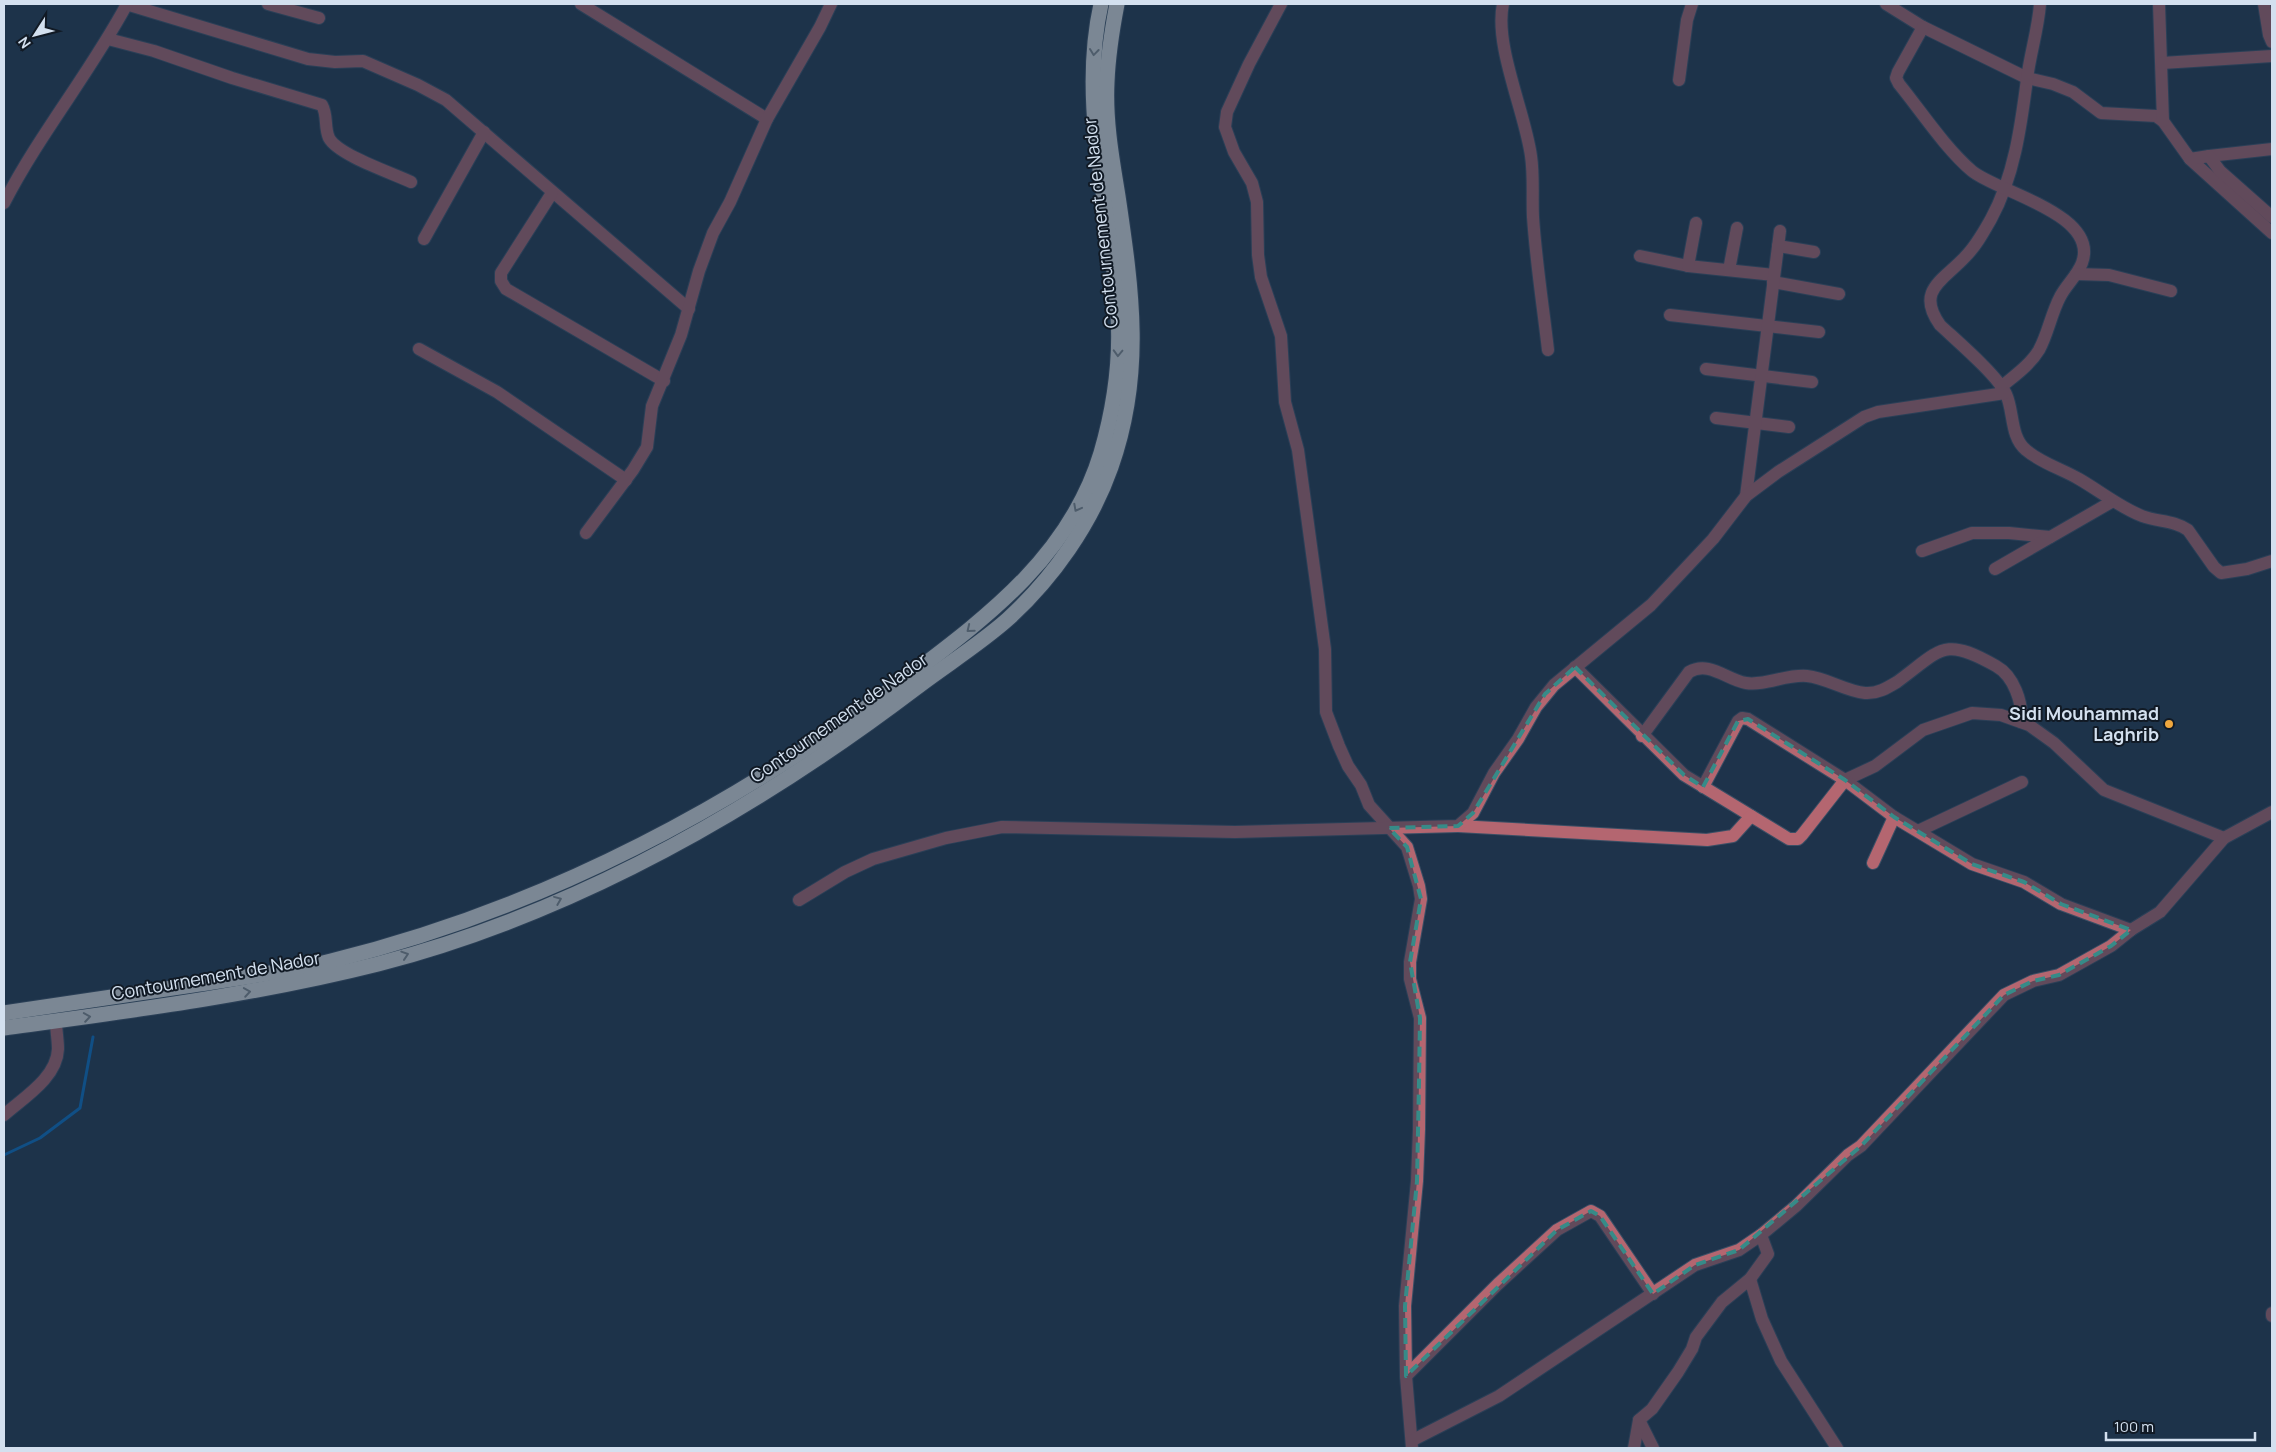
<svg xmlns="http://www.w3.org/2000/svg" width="2276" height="1452" font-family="Manrope,sans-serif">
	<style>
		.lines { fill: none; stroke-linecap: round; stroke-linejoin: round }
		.stream { stroke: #0171cd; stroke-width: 3 }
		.minor-casing { stroke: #3b4f65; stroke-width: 14 }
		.highway-casing { stroke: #3b4f65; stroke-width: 17 }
		.minor { stroke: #b46670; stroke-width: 12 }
		.highway { stroke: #edeeed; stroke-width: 15 }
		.oneway { stroke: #8a8f93 }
		.marked { fill: none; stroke: #368b88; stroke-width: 4; stroke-dasharray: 10 6; stroke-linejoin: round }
		.poi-dot { fill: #efa73e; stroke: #111a25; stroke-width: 2 }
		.labels { text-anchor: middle; stroke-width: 4; stroke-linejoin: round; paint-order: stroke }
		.street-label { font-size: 18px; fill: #d3e0ef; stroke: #111a25 }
		.poi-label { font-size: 18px; font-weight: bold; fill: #d3e0ef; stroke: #111a25; text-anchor: end }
	</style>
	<rect width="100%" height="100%" fill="#1e334b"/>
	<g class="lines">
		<!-- stream -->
		<path class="stream" d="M 4,1155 L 40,1138 L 80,1108 L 93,1037"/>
		<defs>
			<g id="minor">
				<path d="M 126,4 L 308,59 L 335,62 L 363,61 L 418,85 L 446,100 L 689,309"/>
				<path d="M 268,4 L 319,18"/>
				<path d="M 581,4 L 767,119"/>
				<path d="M 1281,4 L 1249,64 L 1227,112 L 1225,127 L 1234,152 L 1252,183 L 1257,202 L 1258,255 L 1261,277 L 1281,336 L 1285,402 L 1298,450 L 1325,649 L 1326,712 L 1339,746 L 1348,766 L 1361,785 L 1369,805 L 1407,847 L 1419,886 L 1421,899 L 1410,962 L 1410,979 L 1420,1018 L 1419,1129 L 1417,1181 L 1405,1306 L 1406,1376 L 1412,1448"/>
				<path d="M 1503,4 C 1494,45 1525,112 1531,156 C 1534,176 1532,197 1533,217 C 1536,262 1543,306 1548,350"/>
				<path d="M 1886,4 L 1923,27 L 2027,78 L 2053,84 L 2073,92 L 2101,113 L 2156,116 L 2163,121 L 2190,159 L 2272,233"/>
				<path d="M 2040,4 C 2038,30 2030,54 2027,79 C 2021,126 2014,177 1991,219 C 1983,233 1976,246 1965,257 C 1944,280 1915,290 1940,325 C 1957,341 1997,375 2006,394 C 2014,411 2010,437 2026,450 C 2041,463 2062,469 2079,479 C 2100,491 2119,507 2142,516 C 2158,522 2174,520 2188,530 L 2214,567 L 2221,573 L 2247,569 L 2272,561"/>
				<path d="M 2159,4 L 2163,121"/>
				<path d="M 2264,4 L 2269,35 L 2272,42"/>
				<path d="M 1923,27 L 1898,72 L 1896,78 L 1899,84 C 1921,111 1945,148 1972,171 C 1997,192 2100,214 2082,263 C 2077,276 2066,285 2060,297 C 2051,314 2048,334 2039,350 C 2030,365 2014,376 2001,387"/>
				<path d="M 108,39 L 154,51 L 232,78 L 322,105 C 328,116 324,127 329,138 C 338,155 392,173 411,182"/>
				<path d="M 2162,63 L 2272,56"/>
				<path d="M 1679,80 L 1687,20 L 1692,4"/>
				<path d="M 2209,156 L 2272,149"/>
				<path d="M 2190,159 L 2209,156 L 2220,171 L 2272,217"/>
				<path d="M 552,193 L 501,273 L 501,281 L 506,289 L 664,381"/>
				<path d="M 4,203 C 40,133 90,73 127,4"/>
				<path d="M 424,239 L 484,132"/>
				<path d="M 1778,246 L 1814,252"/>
				<path d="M 1640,256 L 1688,266 L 1774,275"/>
				<path d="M 1688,266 L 1696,223"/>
				<path d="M 1729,270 L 1737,228"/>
				<path d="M 2076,274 L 2109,275 L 2171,291"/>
				<path d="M 1773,282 L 1839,294"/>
				<path d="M 1670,315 L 1819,332"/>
				<path d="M 419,349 L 497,392 L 626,480"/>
				<path d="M 1706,369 L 1812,382"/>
				<path d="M 1716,418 L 1789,427"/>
				<path d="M 1746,496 L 1780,231"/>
				<path d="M 586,533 L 633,470 L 647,447 L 652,406 L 681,335 L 699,271 L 713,233 L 730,202 L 767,119 L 820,27 L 831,4"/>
				<path d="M 1922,551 L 1972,533 L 2009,533 L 2050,537"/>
				<path d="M 1995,569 L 2113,501"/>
				<path d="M 1575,667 L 1684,775 L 1789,839 L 1798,839 L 1802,835 L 1845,780 L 1875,766 L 1923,730 L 1972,713 L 2001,715 L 2029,725 L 2054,743 L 2104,790 L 2224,838"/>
				<path d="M 1642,736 L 1689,672 C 1709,660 1727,680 1746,683 C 1766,686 1786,674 1807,676 C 1827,678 1845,691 1865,693 C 1877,694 1887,688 1897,682 C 1942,649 1943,636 1996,666 C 2014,676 2023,703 2021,722"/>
				<path d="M 1703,787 L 1738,721 L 1742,718 L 1748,719 L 1845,780 L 1894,817 L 1972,864 L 2024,882 L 2061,904 L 2131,930"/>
				<path d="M 1458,826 L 1707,840 L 1733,836 L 1751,816"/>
				<path d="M 1918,831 L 2022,782"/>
				<path d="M 1873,863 L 1894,817"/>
				<path d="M 799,900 L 845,872 L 873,859 L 946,838 L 1002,827 L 1235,832 L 1458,826 L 1473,813 L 1494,773 L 1518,739 L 1536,707 L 1554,685 L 1651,605 L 1713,539 L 1746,496 L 1778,472 L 1864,417 L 1878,412 L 2005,393"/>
				<path d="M 4,1115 C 23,1098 57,1078 58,1049 C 58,1040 56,1030 56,1021"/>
				<path d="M 1750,1279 L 1762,1319 L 1781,1361 L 1837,1448"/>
				<path d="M 2272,1313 L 2272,1316"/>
				<path d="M 1406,1376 L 1498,1284 L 1557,1230 L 1591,1211 L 1600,1216 L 1653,1294"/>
				<path d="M 1639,1420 L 1653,1448"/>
				<path d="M 1413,1440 L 1499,1396 L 1695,1265 L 1739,1250 L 1761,1235 L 1796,1206 L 1848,1155 L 1861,1146 L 2004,995 L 2033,981 L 2059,975 L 2111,946 L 2131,930 L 2160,912 L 2224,838 L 2272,812"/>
				<path d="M 1634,1448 L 1639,1420 L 1652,1409 L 1678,1372 L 1692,1349 L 1696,1337 L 1722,1302 L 1750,1279 L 1768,1254 L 1761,1235"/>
			</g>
			<g id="highway">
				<path d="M 4,1013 C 67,1004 130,994 193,985 C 239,978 286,972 331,961 C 542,909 732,809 905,679 C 987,617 1070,556 1101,453 C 1114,408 1121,362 1118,315 C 1112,211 1078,108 1101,4"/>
				<path d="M 4,1028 C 129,1011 255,995 378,964 C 575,913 755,810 916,688 C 946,665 980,644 1008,619 C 1053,578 1091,524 1111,467 C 1144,374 1132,291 1118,196 C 1112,159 1105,121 1107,82 C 1108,56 1112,30 1117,4"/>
			</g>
		</defs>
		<!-- minor casing -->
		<use href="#minor" class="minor-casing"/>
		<!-- highway casing -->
		<use href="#highway" class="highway-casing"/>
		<!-- minor -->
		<use href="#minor" class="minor"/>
		<!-- highway -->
		<use href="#highway" class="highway"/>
	</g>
	<!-- one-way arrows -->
	<defs><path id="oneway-chevron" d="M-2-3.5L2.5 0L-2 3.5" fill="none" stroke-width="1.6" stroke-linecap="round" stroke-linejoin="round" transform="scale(1.25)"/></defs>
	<g class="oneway">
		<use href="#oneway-chevron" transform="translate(1094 52) rotate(97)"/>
		<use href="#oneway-chevron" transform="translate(1118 353) rotate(92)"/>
		<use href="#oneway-chevron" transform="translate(1077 508) rotate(118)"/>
		<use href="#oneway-chevron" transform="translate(970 629) rotate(141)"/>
		<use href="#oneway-chevron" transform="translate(558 900) rotate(-22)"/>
		<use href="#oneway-chevron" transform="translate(405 955) rotate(-18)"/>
		<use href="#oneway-chevron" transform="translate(247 992) rotate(-9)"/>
		<use href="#oneway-chevron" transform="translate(87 1017) rotate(-9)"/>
	</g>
	<!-- marked area -->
	<path d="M0 0H2276V1452H0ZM 1575,667 L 1684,775 L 1703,787 L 1738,721 L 1748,719 L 1845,780 L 1894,817 L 1972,864 L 2024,882 L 2061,904 L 2131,930 L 2111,946 L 2059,975 L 2033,981 L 2004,995 L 1861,1146 L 1739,1250 L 1695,1265 L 1653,1294 L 1600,1216 L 1591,1211 L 1557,1230 L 1406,1376 L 1405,1306 L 1417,1181 L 1419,1082 L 1420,1018 L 1410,962 L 1421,899 L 1407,847 L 1389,828 L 1458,826 L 1473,813 L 1545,694 Z" fill="#1e334b" fill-opacity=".55" fill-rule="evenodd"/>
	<path class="marked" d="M 1575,667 L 1684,775 L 1703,787 L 1738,721 L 1748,719 L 1845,780 L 1894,817 L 1972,864 L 2024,882 L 2061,904 L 2131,930 L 2111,946 L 2059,975 L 2033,981 L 2004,995 L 1861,1146 L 1739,1250 L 1695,1265 L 1653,1294 L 1600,1216 L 1591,1211 L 1557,1230 L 1406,1376 L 1405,1306 L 1417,1181 L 1419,1082 L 1420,1018 L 1410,962 L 1421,899 L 1407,847 L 1389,828 L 1458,826 L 1473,813 L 1545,694 Z"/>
	<!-- markers -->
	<circle class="poi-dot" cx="2169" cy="724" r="5"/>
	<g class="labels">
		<!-- street labels -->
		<g class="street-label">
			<text transform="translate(1101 223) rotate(-96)" y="6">Contournement de Nador</text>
			<text transform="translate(839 718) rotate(-35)" y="6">Contournement de Nador</text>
			<text transform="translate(216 976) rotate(-10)" y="6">Contournement de Nador</text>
		</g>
		<!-- poi labels -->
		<g class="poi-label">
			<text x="2159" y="720">Sidi Mouhammad<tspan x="2159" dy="21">Laghrib</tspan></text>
		</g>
	</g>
	<!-- border -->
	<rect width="2276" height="1452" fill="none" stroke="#d3e0ef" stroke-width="10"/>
	<!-- north arrow -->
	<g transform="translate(35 35) rotate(234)" stroke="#111a25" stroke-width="4" paint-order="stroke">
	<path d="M0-4L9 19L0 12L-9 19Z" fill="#d3e0ef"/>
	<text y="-8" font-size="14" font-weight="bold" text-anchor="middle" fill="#d3e0ef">N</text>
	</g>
	<!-- scale -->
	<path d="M2106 1432v8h149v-8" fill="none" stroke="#d3e0ef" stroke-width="2.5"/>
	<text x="2114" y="1432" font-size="15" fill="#d3e0ef" stroke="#111a25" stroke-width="4" paint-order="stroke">100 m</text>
</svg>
